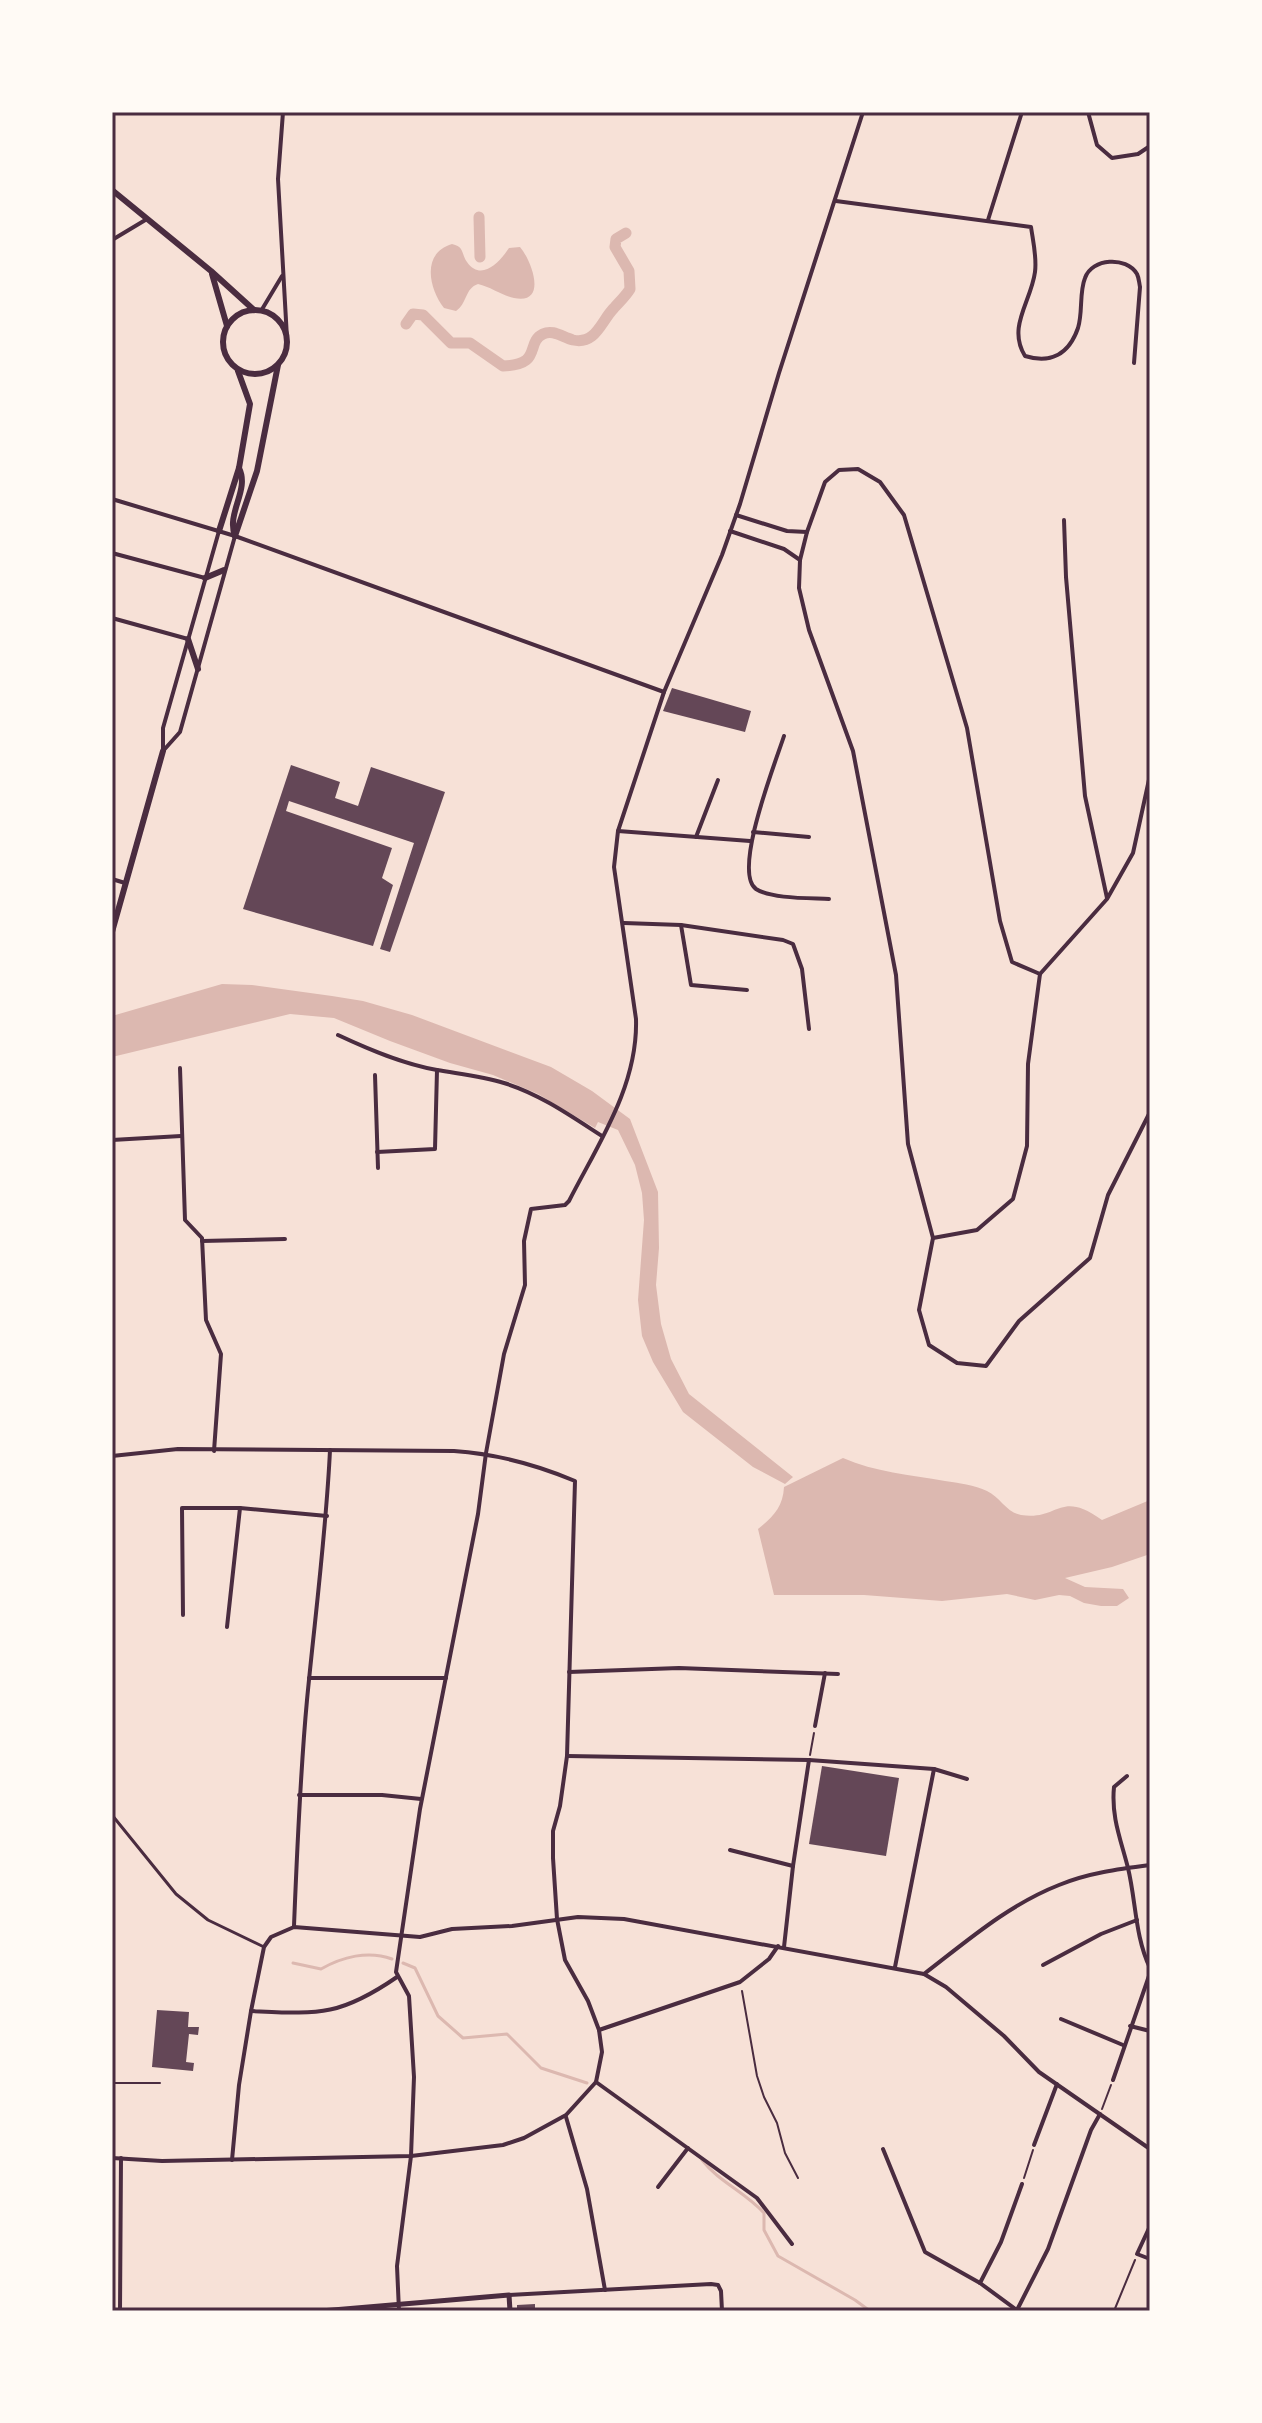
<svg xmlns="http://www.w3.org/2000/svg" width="1262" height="2423" font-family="'PT Sans',sans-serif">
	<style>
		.water { fill: #dcb8b0 }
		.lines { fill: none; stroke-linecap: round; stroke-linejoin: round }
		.stream { stroke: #dcb8b0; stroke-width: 3 }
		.canal { stroke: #dcb8b0; stroke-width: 11 }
		.building { fill: #644757 }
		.path { stroke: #4a2c40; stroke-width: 2 }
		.pedestrian { stroke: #4a2c40; stroke-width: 3 }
		.minor { stroke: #4a2c40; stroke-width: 4 }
		.tertiary { stroke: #4a2c40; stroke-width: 5 }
		.secondary { stroke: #4a2c40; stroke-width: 6 }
		.neatline { fill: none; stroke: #4a2c40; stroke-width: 3 }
	</style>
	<rect width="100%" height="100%" fill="#f7e1d7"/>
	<!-- water -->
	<g class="water">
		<path d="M 452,244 C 465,247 461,254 467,262 C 482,283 501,260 509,248 L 520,247 C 532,261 548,305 514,298 C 501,295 491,287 478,284 C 465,288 467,304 456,311 L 444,308 C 429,289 421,253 452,244 Z"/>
		<path d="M 222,984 L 252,985 L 332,996 L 363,1001 L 412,1015 L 551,1067 L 592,1091 L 630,1119 L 658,1192 L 659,1248 L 656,1285 L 661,1324 L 671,1359 L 689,1394 L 793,1477 L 785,1484 L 753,1467 L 683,1412 L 653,1362 L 642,1336 L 638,1300 L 644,1220 L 642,1193 L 635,1165 L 618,1130 L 598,1122 L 595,1128 L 538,1094 L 493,1075 L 450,1063 L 390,1041 L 334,1018 L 290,1014 L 112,1057 L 112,1016 Z"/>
		<path d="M 843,1458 C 875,1472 910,1475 945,1481 C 958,1483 975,1485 987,1491 C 1000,1497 1007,1513 1021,1515 C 1059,1521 1059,1489 1102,1520 L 1150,1500 L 1150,1554 L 1112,1567 L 1065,1578 L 1085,1587 L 1123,1589 L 1129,1598 L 1117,1606 L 1101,1606 L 1084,1603 L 1070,1596 L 1059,1595 L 1035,1600 L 1007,1594 L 942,1601 L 864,1595 L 774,1595 L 758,1529 C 773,1517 783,1507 784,1487 Z"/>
	</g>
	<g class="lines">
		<!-- stream -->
		<g class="stream">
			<path d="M 293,1963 L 321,1969 C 342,1957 368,1950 392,1959"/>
			<path d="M 403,1963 L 415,1968 L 438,2016 L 463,2038 L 507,2034 L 541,2068 L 587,2083"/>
			<path d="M 702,2160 C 719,2182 745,2192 764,2213 L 764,2230 L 778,2256 L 855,2300 L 870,2311"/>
		</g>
		<!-- canal -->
		<g class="canal">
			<path d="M 479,217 L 480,257"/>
			<path d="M 406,324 L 413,314 L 423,315 L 451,343 L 470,343 L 503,366 C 543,365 525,343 543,334 C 553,329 562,337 573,340 C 596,345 601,321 614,308 C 620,301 625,297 630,289 L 629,271 L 615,247 L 616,239 L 626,233"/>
		</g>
	</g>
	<!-- building -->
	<g class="building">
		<path d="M 672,688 L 751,711 L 745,732 L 663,711 Z"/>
		<path d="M 291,765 L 340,782 L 335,798 L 358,806 L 371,767 L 445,792 L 390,952 L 380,949 L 414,843 L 289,801 L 286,811 L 392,848 L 382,878 L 393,885 L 373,946 L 243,909 Z"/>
		<path d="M 822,1766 L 899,1778 L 886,1856 L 809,1844 Z"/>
		<path d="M 157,2010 L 189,2012 L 188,2027 L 199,2027 L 198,2035 L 189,2034 L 186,2062 L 194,2063 L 193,2071 L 152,2067 Z"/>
		<path d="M 535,2304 L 535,2311 L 517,2311 L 517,2305 Z"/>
	</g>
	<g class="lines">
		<!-- path -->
		<g class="path">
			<path d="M 810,1755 L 814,1733"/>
			<path d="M 742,1991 L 757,2076 L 764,2097 L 777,2123 L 785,2153 L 798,2178"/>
			<path d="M 112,2083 L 160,2083"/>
			<path d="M 1102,2109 L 1111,2085"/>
			<path d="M 1024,2178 L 1033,2150"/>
			<path d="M 1114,2311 L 1135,2260"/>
		</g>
		<!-- pedestrian -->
		<path class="pedestrian" d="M 112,1815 L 176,1894 L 208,1920 L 264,1947"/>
		<!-- minor -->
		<g class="minor">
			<path d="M 283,112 L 278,179 L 287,338"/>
			<path d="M 1088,112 L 1097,145 L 1112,158 L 1138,154 L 1150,146"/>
			<path d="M 836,201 L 1031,227 C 1033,241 1037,257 1035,272 C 1031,302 1007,327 1025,356 C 1051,364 1069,354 1078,328 C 1083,312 1079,293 1085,278 C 1092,258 1126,256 1137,274 C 1139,278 1139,282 1140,287 L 1134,363"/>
			<path d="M 988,220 L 1022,112"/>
			<path d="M 112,240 L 147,219"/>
			<path d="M 261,311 L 282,276"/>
			<path d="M 112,499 L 235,536 L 664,692"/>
			<path d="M 736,515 L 787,531 L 807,532"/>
			<path d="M 1064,520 L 1066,577 L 1085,796 L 1107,898"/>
			<path d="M 730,531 L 784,549 L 800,560"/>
			<path d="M 112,553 L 205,578"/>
			<path d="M 112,618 L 188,639"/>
			<path d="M 784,736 C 776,761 732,872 756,889 C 771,899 811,898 829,899"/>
			<path d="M 163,749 L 163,728 L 219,531"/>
			<path d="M 163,751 L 180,732 L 235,536"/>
			<path d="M 618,831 L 750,841"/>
			<path d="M 753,832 L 809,837"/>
			<path d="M 696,837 L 718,780"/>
			<path d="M 112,879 L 125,883"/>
			<path d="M 624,923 L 681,925 L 783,940 L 793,944 L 802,969 L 809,1029"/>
			<path d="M 681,925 L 691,985 L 747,990"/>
			<path d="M 1040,974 L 1012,962 L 1000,921 L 967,728 L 904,515 L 880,482 L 858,469 L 839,470 L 825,482 L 807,532 L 800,560 L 799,588 L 809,630 L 853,751 L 896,975 L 908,1144 L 933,1238 L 919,1310 L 929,1345 L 957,1363 L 986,1366 L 1019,1321 L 1090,1258 L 1108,1195 L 1150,1112"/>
			<path d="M 338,1035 C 370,1050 403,1064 437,1070 C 460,1074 482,1076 504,1083 C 540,1094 571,1116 602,1136"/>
			<path d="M 180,1068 L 185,1220 L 202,1238 L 206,1320 L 221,1354 L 214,1451"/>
			<path d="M 375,1075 L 378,1168"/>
			<path d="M 112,1140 L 181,1136"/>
			<path d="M 377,1152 L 435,1149 L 437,1070"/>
			<path d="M 933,1238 L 977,1230 L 1013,1199 L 1027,1146 L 1028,1064 L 1040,974 L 1107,899 L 1133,853 L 1150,775"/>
			<path d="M 202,1241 L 285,1239"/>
			<path d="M 112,1456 L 178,1449 L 454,1451 C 497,1454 535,1464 575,1481 L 567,1756 L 560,1806 L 553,1831 L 553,1858 L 557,1919 L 565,1960 L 588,2001 L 599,2030 L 602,2052 L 596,2082 L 566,2115 L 524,2138 L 503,2145 L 411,2156 L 162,2161 L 112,2158"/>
			<path d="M 183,1615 L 182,1508 L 240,1508 L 327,1516"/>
			<path d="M 227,1627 L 240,1508"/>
			<path d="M 569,1672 L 679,1668 L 838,1674"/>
			<path d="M 309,1678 L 446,1678"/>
			<path d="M 815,1726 L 825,1673"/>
			<path d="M 567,1756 L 809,1760 L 934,1769 L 967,1779"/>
			<path d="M 1127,1776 L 1114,1787 C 1111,1817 1121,1840 1128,1868 C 1136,1901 1135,1937 1150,1968"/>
			<path d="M 299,1795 L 382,1795 L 421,1799"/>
			<path d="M 730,1850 L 793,1866"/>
			<path d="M 294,1926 C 297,1851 300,1775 307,1700 C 315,1617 326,1534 330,1450"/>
			<path d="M 784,1947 L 793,1866 L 809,1760"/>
			<path d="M 1043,1965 L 1101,1934 L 1137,1920"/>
			<path d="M 895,1967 L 934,1769"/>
			<path d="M 924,1974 C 967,1941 1008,1905 1059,1885 C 1088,1873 1119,1869 1150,1865"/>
			<path d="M 251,2011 C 318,2014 339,2017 397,1977"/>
			<path d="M 1061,2019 L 1123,2045"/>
			<path d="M 1130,2026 L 1150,2031"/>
			<path d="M 599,2030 L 740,1982 L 769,1959 L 778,1946"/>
			<path d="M 1113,2080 L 1150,1973"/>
			<path d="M 596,2082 L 757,2198 L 792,2244"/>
			<path d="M 566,2117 L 587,2189 L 605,2290"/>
			<path d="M 1034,2145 L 1057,2084"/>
			<path d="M 883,2149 L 925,2252 L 980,2283 L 1018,2311"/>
			<path d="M 232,2160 L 239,2085 L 251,2011 L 264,1947 L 271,1937 L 294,1927 L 420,1937 L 452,1929 L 512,1926 L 578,1917 L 624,1919 L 924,1974 L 946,1987 L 1004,2036 L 1039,2072 L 1150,2149"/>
			<path d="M 658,2187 L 688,2148"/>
			<path d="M 1150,2226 L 1137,2254 L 1150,2259"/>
			<path d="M 980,2283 L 1001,2242 L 1022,2184"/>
			<path d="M 509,2295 L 711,2284 L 718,2285 L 721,2291 L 722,2311"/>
			<path d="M 1017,2310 L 1048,2249 L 1091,2130 L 1100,2114"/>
			<path d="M 120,2311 L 121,2158"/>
			<path d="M 399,2311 L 397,2266 L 411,2156 L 414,2077 L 409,1996 L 396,1972 L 420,1809 L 478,1514 L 486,1453 L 504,1354 L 525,1285 L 524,1241 L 531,1209 L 565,1205 L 569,1201 C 598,1144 638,1086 636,1019 L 614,867 L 618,831 L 664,692 L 722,555 L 740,504 L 779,373 L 863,112"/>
		</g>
		<!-- tertiary -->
		<path class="tertiary" d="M 321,2311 L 509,2295 L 510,2311"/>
		<!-- secondary -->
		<g class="secondary">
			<path d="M 112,190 L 211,271 L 254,310"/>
			<path d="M 212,274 L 227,326"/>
			<circle cx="255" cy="342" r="32"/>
			<path d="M 219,531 L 239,468 L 250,404 L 238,371"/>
			<path d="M 235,536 L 257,471 L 278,365"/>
			<path d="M 235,536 C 226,513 250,490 239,468"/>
			<path d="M 205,578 L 224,570"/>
			<path d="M 188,639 L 198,669"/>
			<path d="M 112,932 L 163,751"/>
		</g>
	</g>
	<!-- border -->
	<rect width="1262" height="2423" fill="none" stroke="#fffaf5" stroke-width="228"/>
	<rect x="114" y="114" width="1034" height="2195" class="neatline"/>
</svg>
